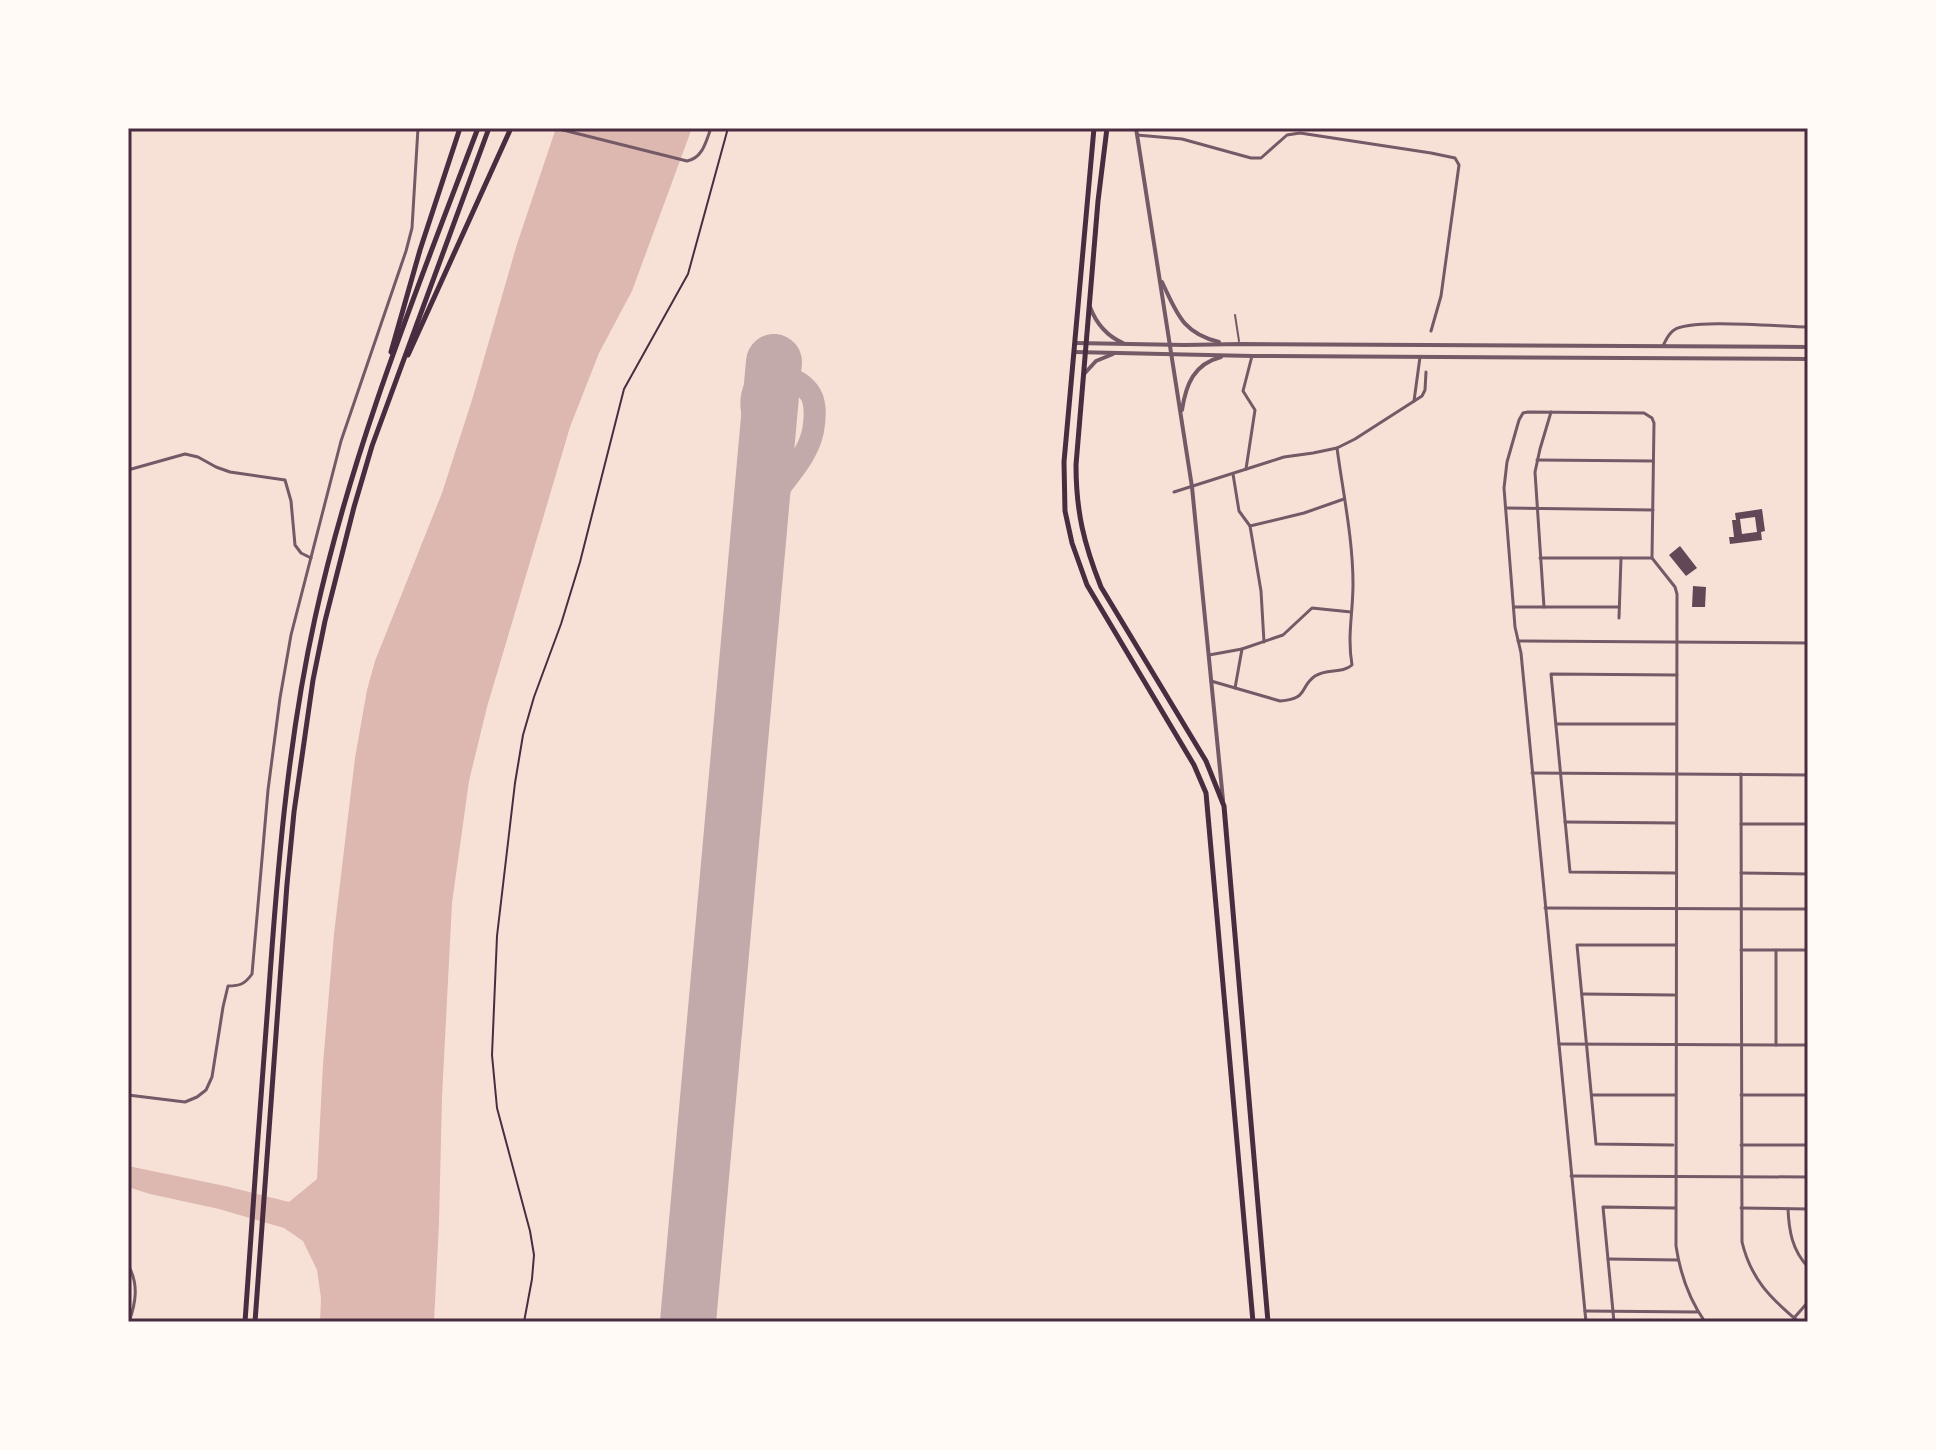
<svg xmlns="http://www.w3.org/2000/svg" width="1936" height="1450" font-family="'Source Serif 4',serif">
	<style>
		.water { fill: #dcb8b0 }
		.lines { fill: none; stroke-linecap: round; stroke-linejoin: round }
		.taxiway { stroke: #c3aaaa; stroke-width: 22 }
		.runway { stroke: #c3aaaa; stroke-width: 56 }
		.building { fill: #644757; fill-rule: evenodd }
		.path { stroke: #4a2c40; stroke-width: 2 }
		.service { stroke: #755966; stroke-width: 2 }
		.minor { stroke: #755966; stroke-width: 3 }
		.tertiary { stroke: #755966; stroke-width: 4 }
		.secondary { stroke: #4a2c40; stroke-width: 5 }
		.neatline { fill: none; stroke: #4a2c40; stroke-width: 3 }
	</style>
	<rect width="100%" height="100%" fill="#f7e1d7"/>
	<!-- water -->
	<path class="water" d="M 556,128 L 692,128 L 632,291 L 599,353 L 570,427 L 487,707 L 469,781 L 452,903 L 442,1097 L 439,1223 L 434,1322 L 320,1322 L 321,1298 L 317,1270 L 303,1241 L 284,1228 L 219,1209 L 150,1194 L 128,1187 L 128,1166 L 225,1186 L 289,1202 L 317,1179 L 323,1064 L 334,934 L 355,758 L 367,690 L 375,661 L 442,493 L 472,400 L 517,244 Z"/>
	<g class="lines">
		<!-- taxiway -->
		<path class="taxiway" d="M 758,539 C 759,531 760,523 763,515 C 776,485 806,464 813,431 C 815,420 816,404 811,395 C 801,377 765,364 755,387 C 746,405 756,424 759,441 C 762,455 762,470 763,484"/>
		<!-- runway -->
		<path class="runway" d="M 688,1322 L 774,362"/>
	</g>
	<!-- building -->
	<g class="building">
		<path d="M 1762,509 L 1765,531 L 1761,532 L 1762,540 L 1730,544 L 1729,537 L 1734,537 L 1732,520 L 1736,520 L 1735,513 ZM 1755,517 L 1757,532 L 1742,534 L 1740,519 Z"/>
		<path d="M 1680,546 L 1697,568 L 1686,576 L 1669,555 Z"/>
		<path d="M 1693,586 L 1706,587 L 1705,607 L 1692,607 Z"/>
	</g>
	<g class="lines">
		<!-- path -->
		<path class="path" d="M 524,1322 L 532,1279 L 534,1255 L 530,1231 L 497,1108 L 492,1055 L 497,936 L 515,783 L 523,735 L 534,697 L 561,624 L 580,562 L 624,389 L 688,274 L 728,128"/>
		<!-- service -->
		<path class="service" d="M 1235,315 L 1239,341"/>
		<!-- minor -->
		<g class="minor">
			<path d="M 555,128 L 687,161 C 703,158 706,141 711,128"/>
			<path d="M 1137,135 L 1182,139 L 1251,158 L 1261,158 L 1287,135 L 1300,133 L 1431,153 L 1455,158 L 1459,165 L 1441,296 L 1431,331"/>
			<path d="M 1663,346 C 1666,340 1668,334 1674,330 C 1691,318 1782,327 1808,327"/>
			<path d="M 1414,401 L 1420,357"/>
			<path d="M 1537,460 L 1653,461"/>
			<path d="M 1246,469 L 1255,410 L 1243,391 L 1252,356"/>
			<path d="M 128,470 L 185,454 L 198,457 L 216,467 L 230,472 L 285,480 L 291,501 L 295,545 L 301,553 L 311,558"/>
			<path d="M 1233,474 L 1239,511 L 1250,526"/>
			<path d="M 1174,492 L 1284,457 L 1313,453 L 1337,448 L 1355,439 L 1422,396 L 1425,390 L 1426,372"/>
			<path d="M 1506,508 L 1653,510"/>
			<path d="M 1540,558 L 1652,558"/>
			<path d="M 1514,607 L 1619,607"/>
			<path d="M 1544,607 L 1535,472 L 1540,449 L 1551,412"/>
			<path d="M 1619,618 L 1621,558"/>
			<path d="M 1518,641 L 1808,643"/>
			<path d="M 1264,642 L 1261,591 L 1250,526 L 1304,513 L 1344,499"/>
			<path d="M 1209,655 L 1242,649 L 1283,635 L 1312,608 L 1351,612"/>
			<path d="M 1211,681 L 1280,701 C 1309,699 1299,687 1315,676 C 1327,668 1342,674 1352,665 C 1347,635 1353,614 1353,584 C 1353,539 1343,493 1337,448"/>
			<path d="M 1235,688 L 1242,649"/>
			<path d="M 1556,724 L 1676,724"/>
			<path d="M 1532,773 L 1808,775"/>
			<path d="M 1741,774 L 1742,1242 C 1751,1279 1770,1298 1799,1322"/>
			<path d="M 1565,822 L 1676,823"/>
			<path d="M 1741,824 L 1808,824"/>
			<path d="M 1676,873 L 1570,872 L 1551,674 L 1677,675"/>
			<path d="M 1741,873 L 1808,874"/>
			<path d="M 1545,908 L 1808,909"/>
			<path d="M 1741,950 L 1808,950"/>
			<path d="M 1776,950 L 1776,1045"/>
			<path d="M 1582,994 L 1674,995"/>
			<path d="M 1559,1044 L 1808,1045"/>
			<path d="M 128,1095 L 185,1102 L 197,1097 L 206,1090 L 212,1077 L 223,1007 L 228,986 C 240,986 245,984 252,974 L 268,790 L 280,698 L 291,635 L 341,441 L 406,251 L 412,228 L 418,128"/>
			<path d="M 1592,1095 L 1675,1095"/>
			<path d="M 1741,1095 L 1808,1095"/>
			<path d="M 1673,1145 L 1596,1144 L 1577,945 L 1676,945"/>
			<path d="M 1741,1145 L 1808,1145"/>
			<path d="M 1571,1176 L 1808,1177"/>
			<path d="M 1741,1208 L 1808,1209"/>
			<path d="M 1788,1209 C 1789,1231 1792,1250 1808,1267"/>
			<path d="M 1608,1259 L 1678,1260"/>
			<path d="M 128,1265 C 139,1284 136,1302 129,1322"/>
			<path d="M 1585,1311 L 1697,1312"/>
			<path d="M 1794,1318 L 1808,1302"/>
			<path d="M 1586,1322 L 1521,653 L 1515,627 L 1504,488 L 1507,462 L 1519,420 L 1523,413 L 1528,412 L 1644,413 L 1652,418 L 1654,423 L 1652,558 L 1675,587 L 1677,594 L 1676,1246 C 1680,1273 1689,1299 1705,1322"/>
			<path d="M 1614,1322 L 1603,1207 L 1675,1208"/>
		</g>
		<!-- tertiary -->
		<g class="tertiary">
			<path d="M 1136,128 L 1192,487 L 1223,800"/>
			<path d="M 1162,282 C 1177,313 1182,333 1219,342"/>
			<path d="M 1090,307 C 1096,323 1107,336 1123,343"/>
			<path d="M 1075,343 L 1184,345 L 1240,344 L 1808,347"/>
			<path d="M 1074,352 L 1252,356 L 1808,359"/>
			<path d="M 1085,373 L 1096,361 L 1113,354"/>
			<path d="M 1182,410 C 1186,384 1194,364 1221,357"/>
		</g>
		<!-- secondary -->
		<g class="secondary">
			<path d="M 1094,128 L 1064,462 L 1065,511 L 1072,543 L 1087,585 L 1194,765 L 1206,793 L 1253,1322"/>
			<path d="M 1107,128 L 1098,201 L 1076,465 C 1076,512 1084,544 1101,587 L 1206,761 L 1224,806 L 1268,1322"/>
			<path d="M 391,352 L 420,250 L 460,128"/>
			<path d="M 408,355 L 511,128"/>
			<path d="M 245,1322 C 252,1216 260,1109 268,1003 C 277,874 287,745 315,618 C 352,449 417,289 478,128"/>
			<path d="M 255,1322 L 287,884 L 294,812 L 313,680 L 325,621 L 354,507 L 372,446 L 489,128"/>
		</g>
	</g>
	<!-- border -->
	<rect width="1936" height="1450" fill="none" stroke="#fffaf5" stroke-width="260"/>
	<rect x="130" y="130" width="1676" height="1190" class="neatline"/>
</svg>
